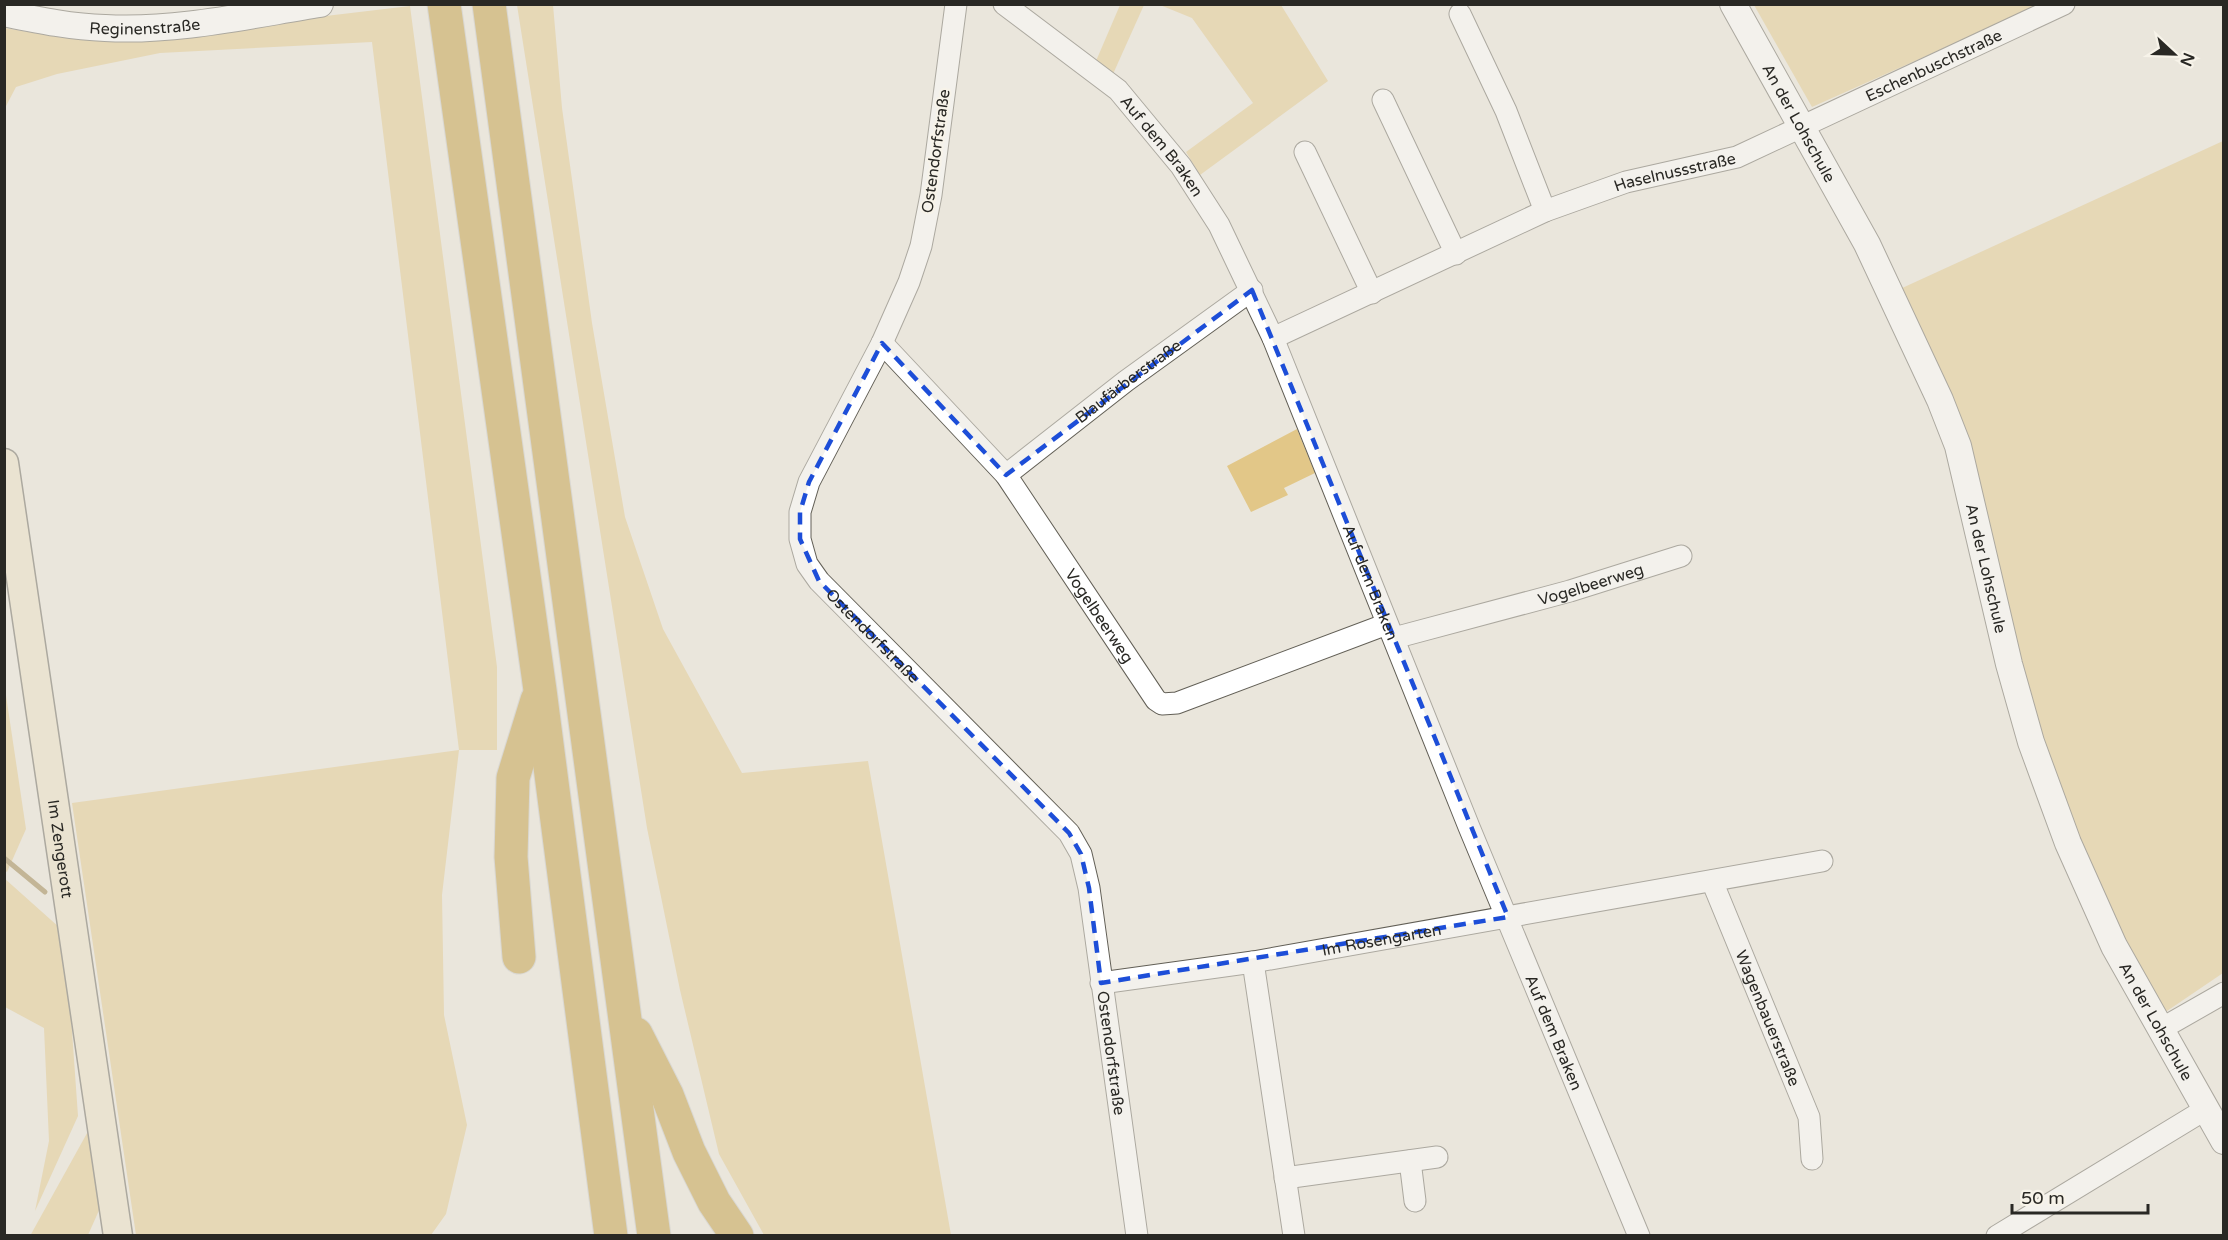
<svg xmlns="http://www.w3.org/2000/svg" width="2228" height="1240" font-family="'Varela Round',sans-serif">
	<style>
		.green { fill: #e2c788 }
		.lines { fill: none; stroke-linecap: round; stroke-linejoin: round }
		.stream { stroke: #947b40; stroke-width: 5 }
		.minor-casing { stroke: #625f56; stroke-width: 23 }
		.tertiary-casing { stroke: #625f56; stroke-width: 28 }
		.secondary-casing { stroke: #625f56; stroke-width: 31 }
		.motorway-casing { stroke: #c7c7c6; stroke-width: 35 }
		.minor { stroke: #fff; stroke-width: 21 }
		.tertiary { stroke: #fff; stroke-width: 26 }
		.secondary { stroke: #ece0c3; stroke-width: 28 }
		.motorway { stroke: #bf9837; stroke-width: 33 }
		.marked { fill: none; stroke: #1d4ed8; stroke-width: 4.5; stroke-dasharray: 12 8; stroke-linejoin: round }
		.labels { text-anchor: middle; stroke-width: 4.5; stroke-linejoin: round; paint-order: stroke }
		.street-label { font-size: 16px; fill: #292824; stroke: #f7f3e9 }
	</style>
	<rect width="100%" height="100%" fill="#eae6dc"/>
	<!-- green -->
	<g class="green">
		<path d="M 517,5 L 553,5 L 562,108 L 592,323 L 625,517 L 663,629 L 742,773 L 868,761 L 951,1235 L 764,1235 L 719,1154 L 680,990 L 647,828 Z"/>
		<path d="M 1120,5 L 1144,5 L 1113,74 L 1096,61 Z"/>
		<path d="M 1160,5 L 1281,5 L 1328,81 L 1200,175 L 1186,152 L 1253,103 L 1192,18 Z"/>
		<path d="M 1754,5 L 2040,5 L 1812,107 Z"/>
		<path d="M 410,6 L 497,667 L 497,750 L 459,750 L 442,895 L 444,1015 L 467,1125 L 446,1214 L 431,1235 L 136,1235 L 72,803 L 459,750 L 372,42 L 160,53 L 57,74 L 16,87 L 5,108 L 5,28 L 64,38 L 124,40 Z"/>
		<path d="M 2223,141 L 2223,973 L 2164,1013 L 2122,943 L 2076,841 L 1900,289 Z"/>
		<path d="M 1297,429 L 1315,473 L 1284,488 L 1288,495 L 1251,512 L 1227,466 Z"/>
		<path d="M 4,682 L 26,829 L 7,872 L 4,870 Z"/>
		<path d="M 4,878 L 60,928 L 70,1003 L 78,1116 L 35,1211 L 49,1141 L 44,1028 L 5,1007 Z"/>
		<path d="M 91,1126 L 105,1197 L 88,1235 L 30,1236 Z"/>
	</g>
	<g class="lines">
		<!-- stream -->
		<path class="stream" d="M 4,858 L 45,892"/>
		<defs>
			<g id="minor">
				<path id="s1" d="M 956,4 L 931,195 L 921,246 L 909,282 L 882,343 L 809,482 L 800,512 L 800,539 L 807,564 L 819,581 L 1069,833 L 1081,854 L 1089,888 L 1137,1236"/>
				<path id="s2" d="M 1004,4 L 1118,90 L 1181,166 L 1219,225 L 1273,338 L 1469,827 L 1639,1236"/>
				<path d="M 1460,14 L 1506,111 L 1545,211"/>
				<path d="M 1383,100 L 1456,254"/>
				<path d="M 1305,152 L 1372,293"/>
				<path id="s3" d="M 1273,338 L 1545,211 L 1626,182 L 1737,157 L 2064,4"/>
				<path id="s4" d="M 882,343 L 1006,475 L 1156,700 L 1162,704 L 1177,703 L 1387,624"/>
				<path id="s5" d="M 1006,475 L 1126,381 L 1252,290"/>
				<path id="s6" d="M 1394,638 L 1570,591 L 1681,556"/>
				<path id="s7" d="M 1712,881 L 1809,1117 L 1812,1159"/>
				<path d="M 1253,962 L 1294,1236"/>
				<path id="s8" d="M 1101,983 L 1253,962 L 1822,861"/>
				<path d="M 2161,1029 L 2224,993"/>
				<path d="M 1410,1161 L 1415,1201"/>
				<path d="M 1285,1178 L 1437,1157"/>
				<path d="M 1997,1236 L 2206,1109"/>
			</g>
			<g id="tertiary">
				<path id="s9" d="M 1733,4 L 1867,244 L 1940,400 L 1958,446 L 2009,664 L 2031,742 L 2068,843 L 2114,946 L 2224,1141"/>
				<path id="s10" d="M 4,13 C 38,20 71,27 105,28 C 176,32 250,15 320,4"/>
			</g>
			<g id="secondary">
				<path id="s11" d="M 4,463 L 118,1236"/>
			</g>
			<g id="motorway">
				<path d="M 444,4 L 540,690 L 611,1236"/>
				<path d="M 489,4 L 654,1236"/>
				<path d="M 519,957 L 511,857 L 513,778 L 537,700"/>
				<path d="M 636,1034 L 667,1095 L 689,1152 L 714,1202 L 737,1236"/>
			</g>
		</defs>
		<!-- minor casing -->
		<use href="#minor" class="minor-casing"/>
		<!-- tertiary casing -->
		<use href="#tertiary" class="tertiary-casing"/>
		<!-- secondary casing -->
		<use href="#secondary" class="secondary-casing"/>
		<!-- motorway casing -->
		<use href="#motorway" class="motorway-casing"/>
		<!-- minor -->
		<use href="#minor" class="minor"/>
		<!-- tertiary -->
		<use href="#tertiary" class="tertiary"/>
		<!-- secondary -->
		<use href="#secondary" class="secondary"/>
		<!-- motorway -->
		<use href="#motorway" class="motorway"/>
	</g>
	<!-- marked area -->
	<path d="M0 0H2228V1240H0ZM 1252,290 L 1508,917 L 1101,983 L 1089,888 L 1081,854 L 1069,833 L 819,581 L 800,539 L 800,512 L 809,482 L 882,343 L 1006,475 Z" fill="#eae6dc" fill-opacity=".55" fill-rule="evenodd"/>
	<path class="marked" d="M 1252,290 L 1508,917 L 1101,983 L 1089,888 L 1081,854 L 1069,833 L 819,581 L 800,539 L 800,512 L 809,482 L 882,343 L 1006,475 Z"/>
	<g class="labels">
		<!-- street labels -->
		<g class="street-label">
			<text dy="6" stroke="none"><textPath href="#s10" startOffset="142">Reginenstraße</textPath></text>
			<text dy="6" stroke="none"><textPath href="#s3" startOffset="717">Eschenbuschstraße</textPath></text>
			<text dy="6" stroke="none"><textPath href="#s9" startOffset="136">An der Lohschule</textPath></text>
			<text dy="6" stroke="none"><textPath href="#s2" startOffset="214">Auf dem Braken</textPath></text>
			<text transform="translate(935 151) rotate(-82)" y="6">Ostendorfstraße</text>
			<text dy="6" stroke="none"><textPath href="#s3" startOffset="436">Haselnussstraße</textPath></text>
			<text dy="6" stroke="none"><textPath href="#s5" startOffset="154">Blaufärberstraße</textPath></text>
			<text dy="6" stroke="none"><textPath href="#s9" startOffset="622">An der Lohschule</textPath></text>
			<text dy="6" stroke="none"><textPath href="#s2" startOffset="700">Auf dem Braken</textPath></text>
			<text dy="6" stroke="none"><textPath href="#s6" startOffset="204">Vogelbeerweg</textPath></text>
			<text dy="6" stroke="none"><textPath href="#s4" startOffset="350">Vogelbeerweg</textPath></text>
			<text dy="6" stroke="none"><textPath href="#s1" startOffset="688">Ostendorfstraße</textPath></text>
			<text dy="6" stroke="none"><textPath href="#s11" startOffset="390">Im Zengerott</textPath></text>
			<text dy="6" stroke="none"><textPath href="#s8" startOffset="284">Im Rosengarten</textPath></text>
			<text dy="6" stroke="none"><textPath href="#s7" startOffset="148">Wagenbauerstraße</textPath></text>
			<text dy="6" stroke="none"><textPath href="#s9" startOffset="1108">An der Lohschule</textPath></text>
			<text dy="6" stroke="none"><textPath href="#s2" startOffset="1186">Auf dem Braken</textPath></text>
			<text dy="6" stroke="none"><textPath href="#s1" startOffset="1192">Ostendorfstraße</textPath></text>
		</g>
	</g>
	<!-- border -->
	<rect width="2228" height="1240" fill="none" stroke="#292824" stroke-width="12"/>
	<!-- north arrow -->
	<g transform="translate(2174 54) rotate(112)" stroke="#f7f3e9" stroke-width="4.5" paint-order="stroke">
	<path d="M0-4.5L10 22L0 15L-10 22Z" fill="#292824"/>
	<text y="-9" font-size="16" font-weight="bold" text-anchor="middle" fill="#292824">N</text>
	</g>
	<!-- scale -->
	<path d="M2012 1204v9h136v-9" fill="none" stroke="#292824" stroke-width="3"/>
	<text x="2021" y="1204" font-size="18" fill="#292824" stroke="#f7f3e9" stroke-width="4.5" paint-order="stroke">50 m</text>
</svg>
